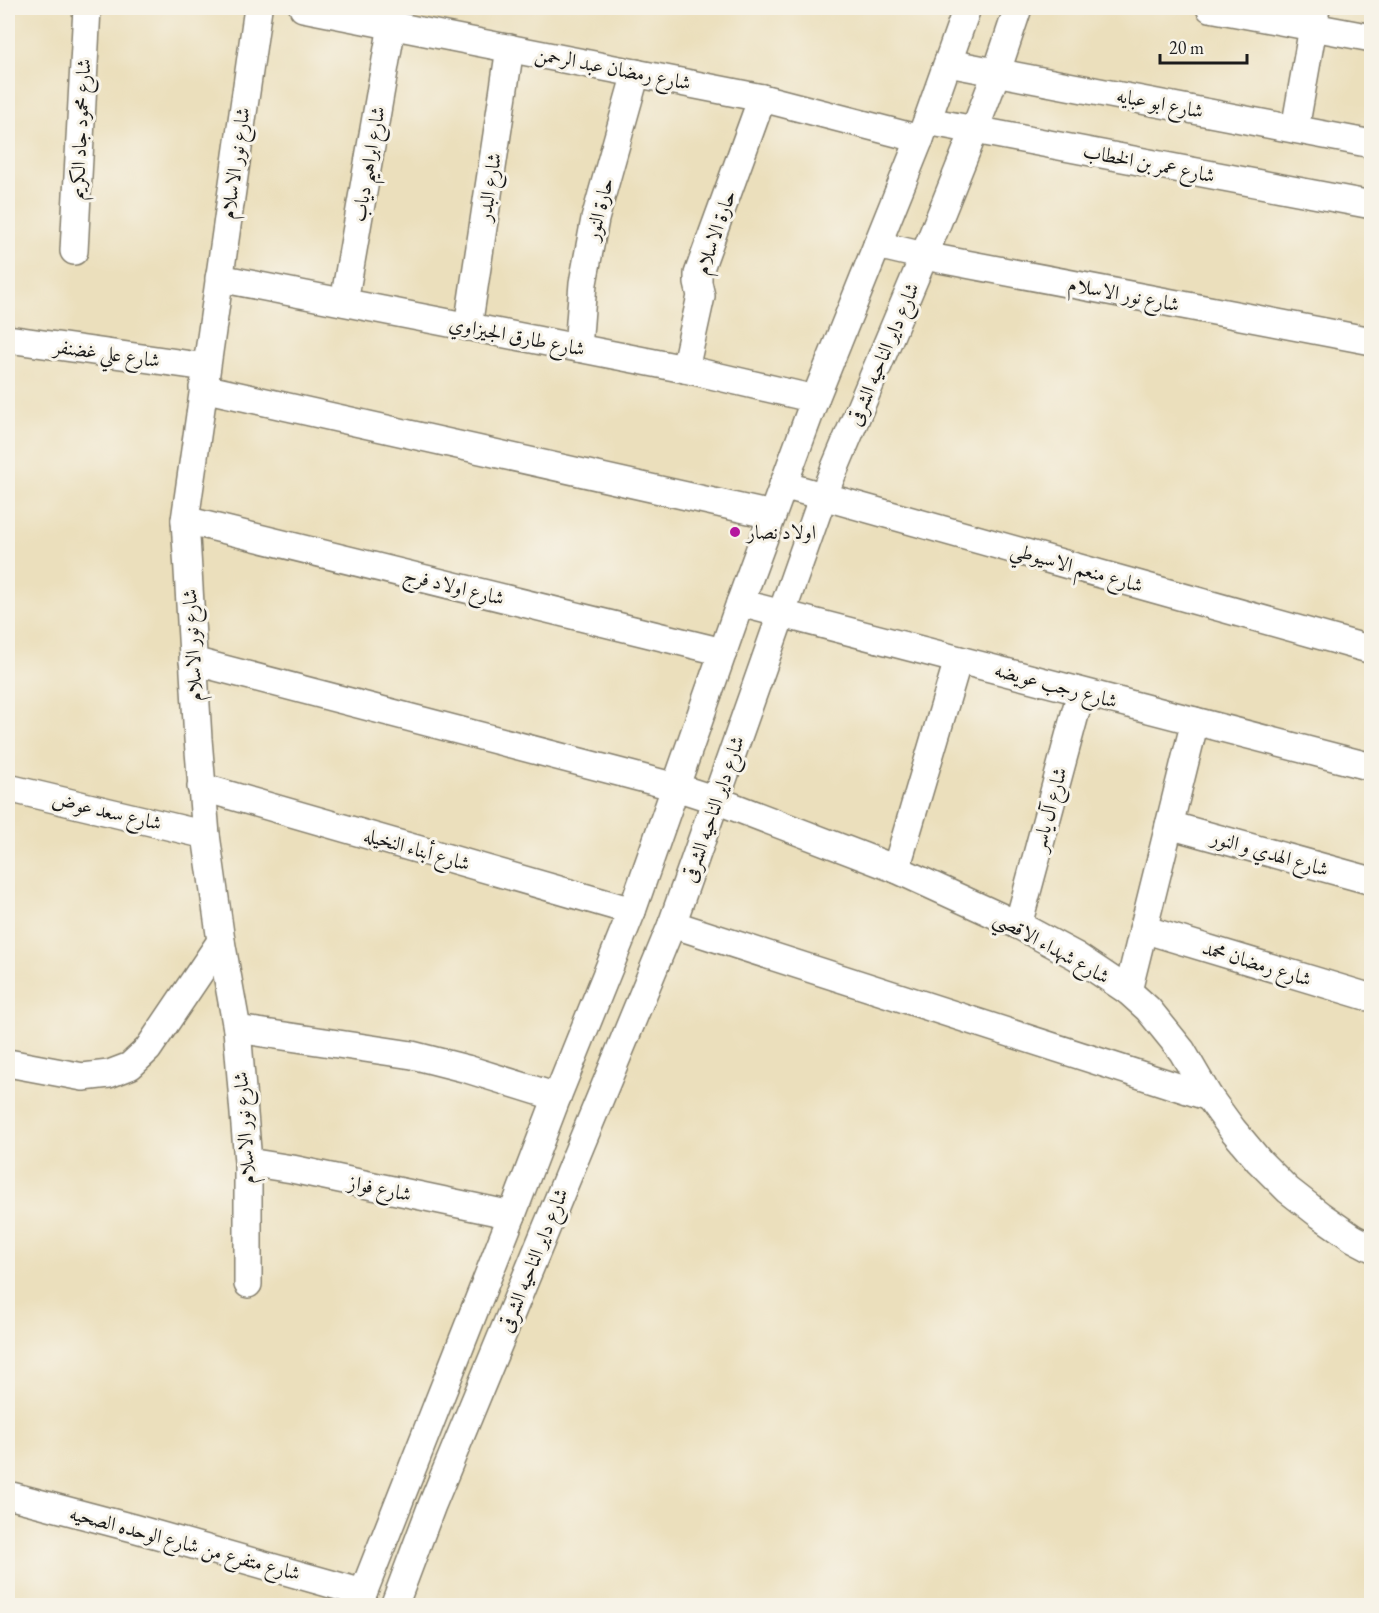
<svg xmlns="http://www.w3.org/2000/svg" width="1379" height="1613" font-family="'EB Garamond',Amiri,serif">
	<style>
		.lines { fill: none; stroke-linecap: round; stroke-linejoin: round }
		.minor-casing { stroke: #847e6c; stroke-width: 30 }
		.minor { stroke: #fff; stroke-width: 27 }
		.poi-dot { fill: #b5179e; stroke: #f7f3e8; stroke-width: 2 }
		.labels { text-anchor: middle; stroke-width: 6; stroke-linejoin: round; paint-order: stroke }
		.street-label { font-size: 20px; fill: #1c1c1c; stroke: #f7f3e8 }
		.poi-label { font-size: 20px; fill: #1c1c1c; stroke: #f7f3e8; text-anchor: start }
	</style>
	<rect width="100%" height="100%" fill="#f7f3e8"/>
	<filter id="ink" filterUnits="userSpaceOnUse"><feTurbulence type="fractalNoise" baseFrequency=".0167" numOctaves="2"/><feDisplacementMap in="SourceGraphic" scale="12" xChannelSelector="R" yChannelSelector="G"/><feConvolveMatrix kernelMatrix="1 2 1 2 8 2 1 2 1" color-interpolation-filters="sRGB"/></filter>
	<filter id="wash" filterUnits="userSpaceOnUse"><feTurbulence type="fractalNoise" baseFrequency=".008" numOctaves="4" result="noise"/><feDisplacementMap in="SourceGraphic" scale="24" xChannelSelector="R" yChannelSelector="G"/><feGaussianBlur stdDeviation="1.35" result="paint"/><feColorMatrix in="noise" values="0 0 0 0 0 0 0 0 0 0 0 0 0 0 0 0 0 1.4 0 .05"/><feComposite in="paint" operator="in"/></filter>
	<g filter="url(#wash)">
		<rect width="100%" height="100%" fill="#ebdfbc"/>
	</g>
	<g filter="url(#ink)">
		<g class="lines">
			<defs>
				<g id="minor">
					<path d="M 303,8 L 762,98 L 920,139"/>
					<path d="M 1210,8 L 1372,38"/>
					<path d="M 948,63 L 1372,144"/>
					<path d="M 927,121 L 1372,205"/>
					<path d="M 1295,129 L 1313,27 L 1316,8"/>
					<path d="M 877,245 L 924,256 L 1372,341"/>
					<path d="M 74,251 L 87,8"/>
					<path d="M 219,278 L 685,369 L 815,399"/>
					<path d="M 344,302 L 392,25"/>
					<path d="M 468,327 L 510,48"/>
					<path d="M 8,339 L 206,367"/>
					<path d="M 578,348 L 583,283 L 595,219 L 636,73"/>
					<path d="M 685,369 L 701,296 L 698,283 L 698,274 L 762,98"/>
					<path d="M 203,388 L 772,515"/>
					<path d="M 783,485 L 1372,650"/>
					<path d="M 185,520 L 723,652"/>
					<path d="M 740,603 L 1372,767"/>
					<path d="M 193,661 L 676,787 L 716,800 L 896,869 L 1018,925 L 1076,956 L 1128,991 L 1148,1009 L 1182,1051 L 1209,1097 L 1233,1130 L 1259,1161 L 1288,1190 L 1320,1215 L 1353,1238 L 1372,1248"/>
					<path d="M 201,787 L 632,911"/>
					<path d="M 8,788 L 206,835"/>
					<path d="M 1169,825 L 1372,881"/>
					<path d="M 896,869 L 958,660"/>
					<path d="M 672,924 L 1209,1097"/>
					<path d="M 1018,925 L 1081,692"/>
					<path d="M 1143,929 L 1372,998"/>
					<path d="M 1128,991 L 1195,721"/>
					<path d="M 237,1029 L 412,1055 L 467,1069 L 557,1097"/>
					<path d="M 8,1063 L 83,1077 L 109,1074 L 130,1066 L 148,1049 L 221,941"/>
					<path d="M 248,1162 L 292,1169 L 512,1215"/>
					<path d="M 248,1284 L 248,1162 L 237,1029 L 221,941 L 206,835 L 198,739 L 185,520 L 258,8"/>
					<path d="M 8,1495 L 133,1528 L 363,1593"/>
					<path d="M 358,1606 L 512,1215 L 557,1097 L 632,911 L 740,603 L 815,399 L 927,121 L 967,8"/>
					<path d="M 394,1606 L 432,1505 L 672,924 L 823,496 L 924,256 L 975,129 L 997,71 L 1018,8"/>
				</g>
			</defs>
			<!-- minor casing -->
			<use href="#minor" class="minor-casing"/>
			<!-- minor -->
			<use href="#minor" class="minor"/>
		</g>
	</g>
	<!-- markers -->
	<circle class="poi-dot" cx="735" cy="532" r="6"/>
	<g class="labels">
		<!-- street labels -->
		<g class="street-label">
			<text transform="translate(613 68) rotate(11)" y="7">شارع رمضان عبد الرحمن</text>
			<text transform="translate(1160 103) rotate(11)" y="7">شارع ابو عبايه</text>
			<text transform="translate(80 129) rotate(-87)" y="7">شارع محمود جاد الكريم</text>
			<text transform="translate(235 163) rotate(-82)" y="7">شارع نور الاسلام</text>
			<text transform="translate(1149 163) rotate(11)" y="7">شارع عمر بن الخطاب</text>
			<text transform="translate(368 164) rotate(-80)" y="7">شارع ابراهيم دياب</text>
			<text transform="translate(489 187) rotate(-81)" y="7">شارع البدر</text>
			<text transform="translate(599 209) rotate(-76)" y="7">حارة النور</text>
			<text transform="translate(715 232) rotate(-71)" y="7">حارة الاسلام</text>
			<text transform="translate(1124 294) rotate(11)" y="7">شارع نور الاسلام</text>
			<text transform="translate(517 336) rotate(11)" y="7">شارع طارق الجيزاوي</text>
			<text transform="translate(107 353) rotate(8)" y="7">شارع علي غضنفر</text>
			<text transform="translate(883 354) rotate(-67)" y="7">شارع داير الناحيه الشرقى</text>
			<text transform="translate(1077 567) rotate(16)" y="7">شارع منعم الاسيوطي</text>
			<text transform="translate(454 586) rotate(14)" y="7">شارع اولاد فرج</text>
			<text transform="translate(192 645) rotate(-93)" y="7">شارع نور الاسلام</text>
			<text transform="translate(1056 685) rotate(15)" y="7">شارع رجب عويضه</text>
			<text transform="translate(713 809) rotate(-71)" y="7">شارع داير الناحيه الشرقى</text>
			<text transform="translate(1049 809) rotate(-75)" y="7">شارع آل ياسر</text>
			<text transform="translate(107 811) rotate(13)" y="7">شارع سعد عوض</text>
			<text transform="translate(417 849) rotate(16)" y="7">شارع أبناء النخيله</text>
			<text transform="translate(1270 853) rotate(16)" y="7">شارع الهدي و النور</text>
			<text transform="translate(1052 947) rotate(29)" y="7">شارع شهداء الاقصي</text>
			<text transform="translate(1257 963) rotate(17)" y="7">شارع رمضان محمد</text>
			<text transform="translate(244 1128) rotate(-94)" y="7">شارع نور الاسلام</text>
			<text transform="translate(380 1188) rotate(12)" y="7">شارع فواز</text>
			<text transform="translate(533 1260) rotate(-68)" y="7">شارع داير الناحيه الشرقى</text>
			<text transform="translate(185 1543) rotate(15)" y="7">شارع متفرع من شارع الوحده الصحيه</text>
		</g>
		<!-- poi labels -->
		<g class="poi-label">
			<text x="747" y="539">اولاد نصار</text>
		</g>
	</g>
	<!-- margin -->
	<rect width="1379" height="1613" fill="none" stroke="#f7f3e8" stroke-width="30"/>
	<!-- scale -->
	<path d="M1160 54v9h87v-9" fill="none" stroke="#1c1c1c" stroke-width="3"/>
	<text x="1169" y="54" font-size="18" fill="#1c1c1c" stroke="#f7f3e8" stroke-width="4.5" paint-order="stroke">20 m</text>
</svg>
